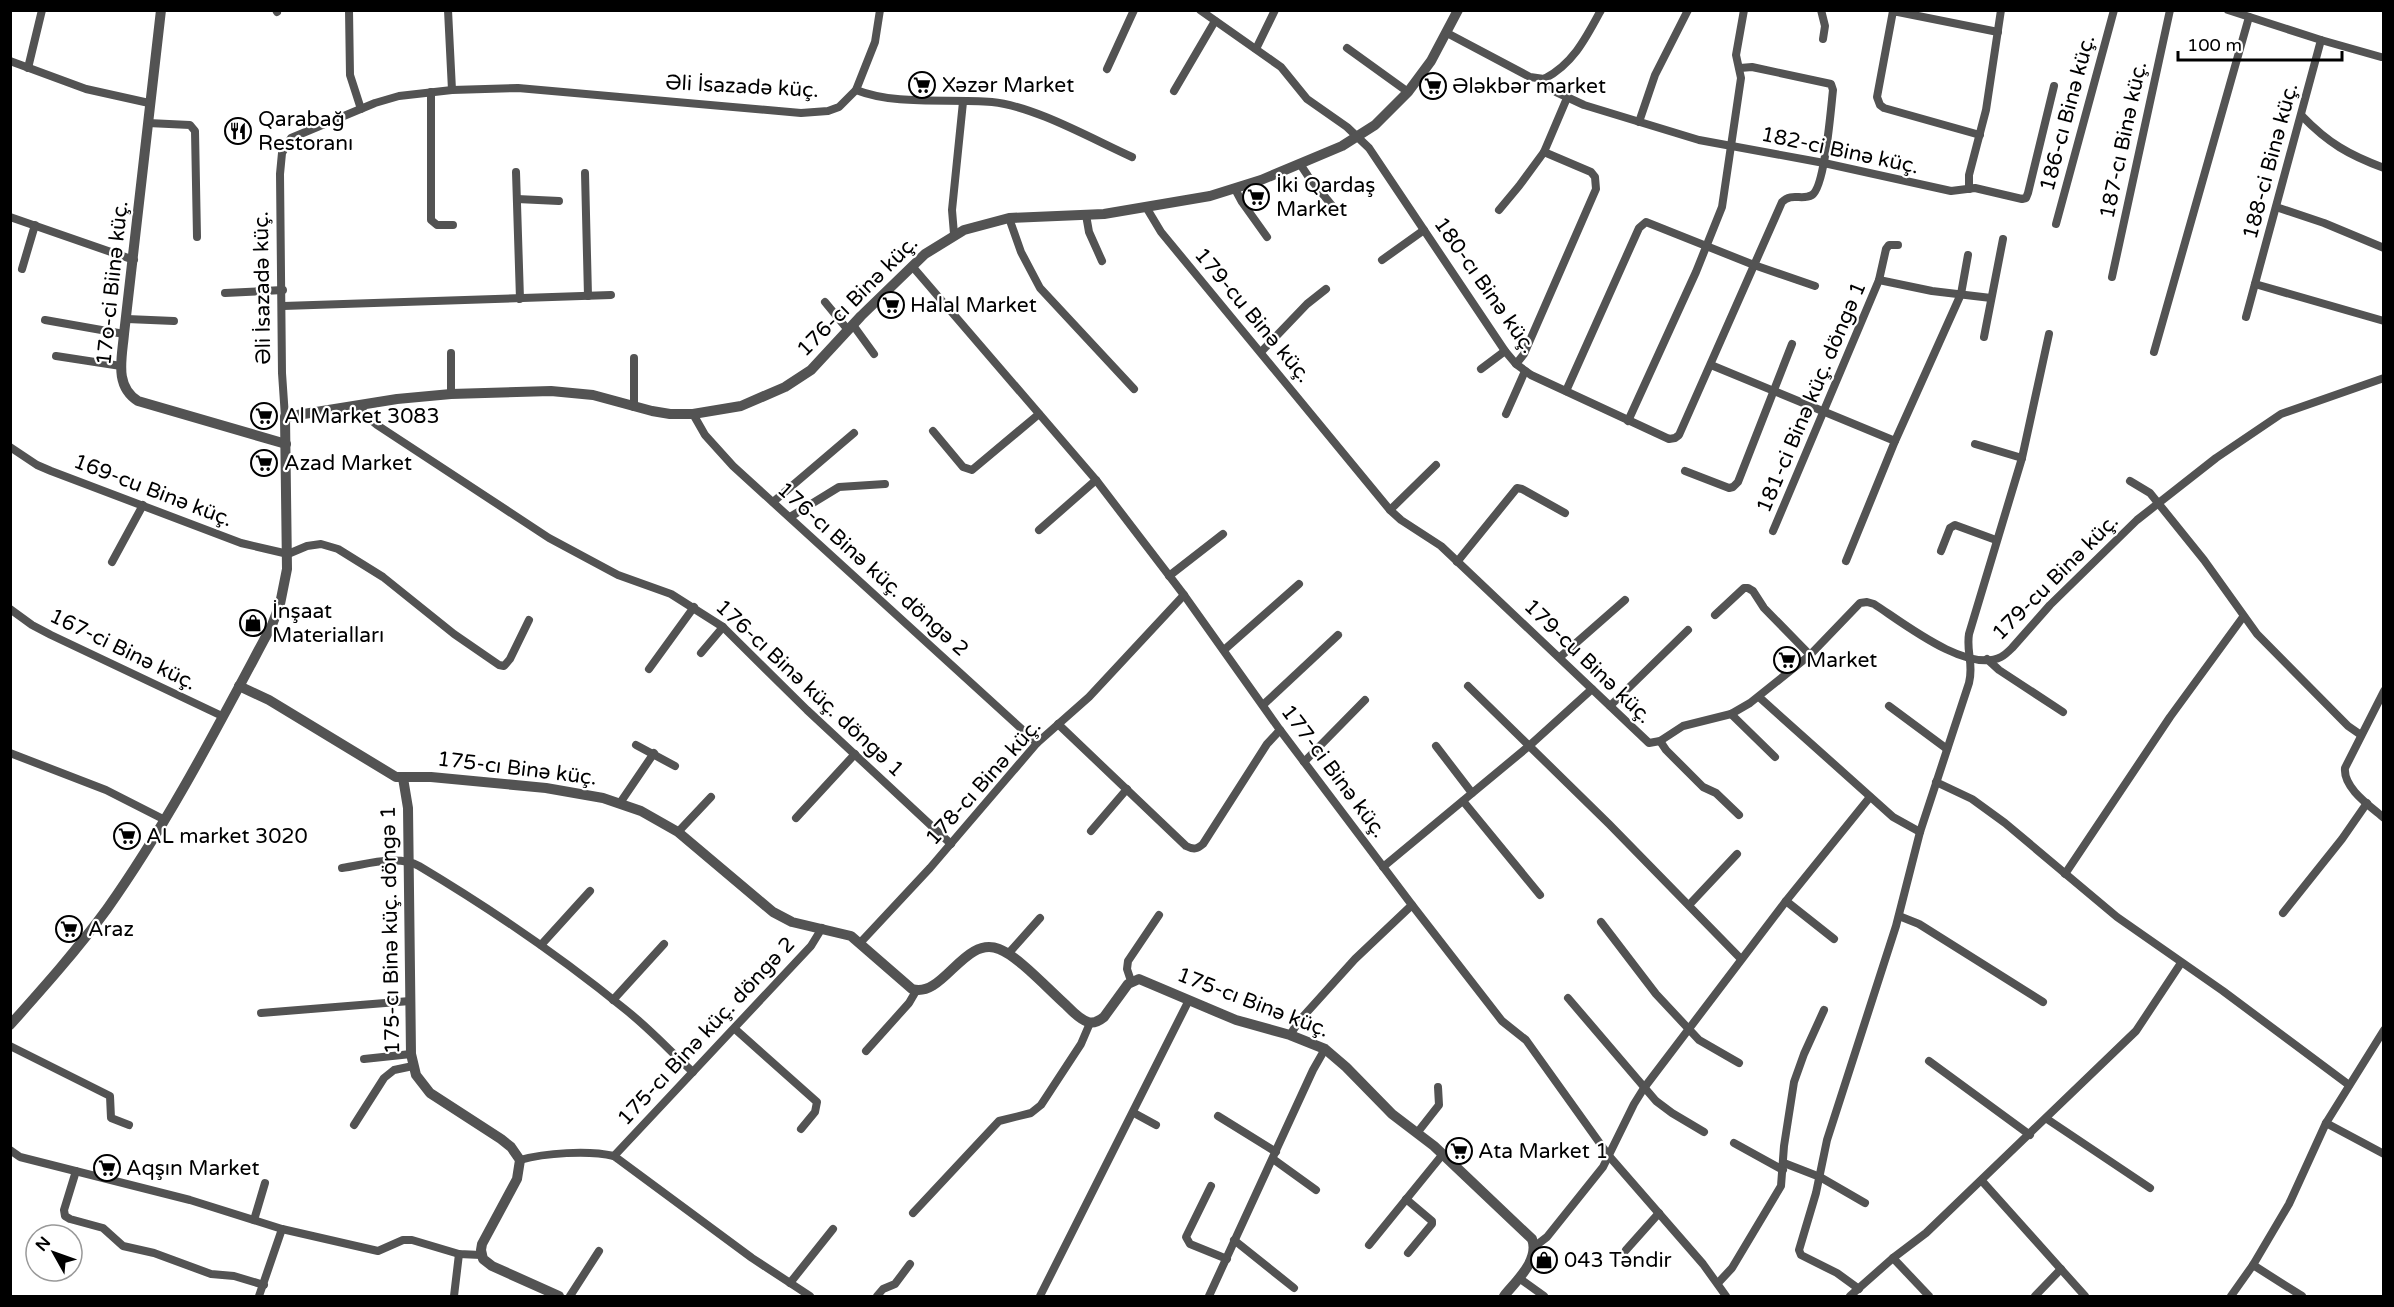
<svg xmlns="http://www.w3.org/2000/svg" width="2394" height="1307" font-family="'Varela Round',sans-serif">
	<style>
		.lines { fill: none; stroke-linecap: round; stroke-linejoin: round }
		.minor { stroke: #535353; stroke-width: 8 }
		.tertiary { stroke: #535353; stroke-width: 10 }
		.labels { text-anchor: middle; stroke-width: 4.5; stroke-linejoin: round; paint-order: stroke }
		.poi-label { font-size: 21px; fill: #000; stroke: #fff; text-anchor: start }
		.street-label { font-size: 21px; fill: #000; stroke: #fff }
	</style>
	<rect width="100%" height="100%" fill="#fff"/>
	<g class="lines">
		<!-- minor -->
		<g class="minor">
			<path d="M 276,10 L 277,12"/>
			<path d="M 349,10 L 350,75 L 361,109"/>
			<path d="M 448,10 L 452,90"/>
			<path d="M 1200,10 L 1281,67 L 1307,99 L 1347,127 L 1369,148 L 1505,351 L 1516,364 L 1531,375 L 1669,439 L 1675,438 L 1679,435 L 1782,202 C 1792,192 1802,201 1812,195 C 1825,187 1831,107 1833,90 L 1831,84 L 1752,67 L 1740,68"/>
			<path d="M 1821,10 L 1825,26 L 1823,39"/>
			<path d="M 2228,10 L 2321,40 L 2246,317"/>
			<path d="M 1447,33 L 1530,77 L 1544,79 C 1573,64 1586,38 1601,10"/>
			<path d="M 2321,40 L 2381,57"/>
			<path d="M 1347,48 L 1408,92"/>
			<path d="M 1256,49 L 1275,10"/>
			<path d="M 10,61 L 86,89 L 149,103"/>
			<path d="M 28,68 L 42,10"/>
			<path d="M 1107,69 L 1134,10"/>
			<path d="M 1544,79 L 1556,92 L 1584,105 L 1699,140 L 1824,163 L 1951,191 L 1975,188 L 2022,199 L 2026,198 L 2028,193 L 2054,86"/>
			<path d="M 856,90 C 897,106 949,98 992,102 C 1034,106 1092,139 1132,157"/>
			<path d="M 1174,91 L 1215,21"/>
			<path d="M 431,92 L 431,220 L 437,225 L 453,225"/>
			<path d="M 2302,116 C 2328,143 2349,155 2384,168"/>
			<path d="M 1639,122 L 1655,75 L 1688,10"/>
			<path d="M 148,123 L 190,125 L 195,131 L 197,237"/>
			<path d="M 1980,135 L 1884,108 L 1880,105 L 1877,97 L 1893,11 L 1998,32"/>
			<path d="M 1300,164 L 1308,176 L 1334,208"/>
			<path d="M 516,172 L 520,299"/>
			<path d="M 585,173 L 588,296"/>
			<path d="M 1235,189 L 1242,202 L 1267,237"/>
			<path d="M 1969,189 L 1969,175 L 1986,110 L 2001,10"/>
			<path d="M 517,199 L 559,201"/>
			<path d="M 1146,207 L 1161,232 L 1390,510 L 1401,520 L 1441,546 L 1649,743 L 1660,741 L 1683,726 L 1731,714 L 1750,703 L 1810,655 L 1860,603 L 1867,602 L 1874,604 C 1902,622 1967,674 2001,657 C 2005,655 2009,651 2012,648 L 2050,605 L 2137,520 L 2216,458 L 2281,414 L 2384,378"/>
			<path d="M 2276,207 L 2324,223 L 2384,248"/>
			<path d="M 1499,210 L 1519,186 L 1544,152"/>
			<path d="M 1086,215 L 1089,232 L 1102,261"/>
			<path d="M 10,217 L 134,260"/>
			<path d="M 1009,218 L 1021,252 L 1040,288 L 1134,389"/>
			<path d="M 2056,224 L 2114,10"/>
			<path d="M 954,234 L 952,210 L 963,102"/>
			<path d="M 1382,260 L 1424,230"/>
			<path d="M 912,266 L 1096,480 L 1184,595 L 1280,730 L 1412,905 L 1502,1021 L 1526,1040 L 1609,1156 L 1703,1264 L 1726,1296"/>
			<path d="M 22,269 L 35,225"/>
			<path d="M 2112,277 L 2170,10"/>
			<path d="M 1879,280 L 1886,249 L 1889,245 L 1898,245"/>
			<path d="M 2255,284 L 2384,321"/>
			<path d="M 225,293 L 283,290"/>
			<path d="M 825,302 L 848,330"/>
			<path d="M 283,306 L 611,295"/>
			<path d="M 127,319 L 174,321"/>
			<path d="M 45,320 L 124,334"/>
			<path d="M 853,325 L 874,354"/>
			<path d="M 1984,337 L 2003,239"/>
			<path d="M 1261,352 L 1307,304 L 1326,289"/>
			<path d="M 2154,352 L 2249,17"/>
			<path d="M 56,356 L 121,366"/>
			<path d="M 1516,364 L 1524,354 L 1596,189 L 1595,177 L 1591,172 L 1544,152 L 1567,98"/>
			<path d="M 1711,365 L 1895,441"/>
			<path d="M 1481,369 L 1505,351"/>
			<path d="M 1566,391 L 1639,228 L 1646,222 L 1754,265 L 1815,286"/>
			<path d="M 451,394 L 451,353"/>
			<path d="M 359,405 L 366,416 L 377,425 L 549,538 L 618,575 L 671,594 L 723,627 L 807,710 L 951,844"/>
			<path d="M 634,407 L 634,358"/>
			<path d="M 693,414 L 705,435 L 733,466 L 1037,743"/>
			<path d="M 1506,414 L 1525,371"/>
			<path d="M 285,417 L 282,373 L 280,174 L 282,153 L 291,138 L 375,103 L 399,96 L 452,90 L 518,88 L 801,113 L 828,111 L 839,107 L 856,90 L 875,42 L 880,10"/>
			<path d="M 1628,421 L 1696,272 L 1722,207 L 1741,78 L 1736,55 L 1744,10"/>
			<path d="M 933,431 L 963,467 L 972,470 L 1039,414"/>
			<path d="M 1975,444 L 2022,458"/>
			<path d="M 10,447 L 37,465 L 51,471 L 241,543 L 288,554 L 307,546 L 321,544 L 338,549 L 383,577 L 454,634 L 499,665 L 504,666 L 510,659 L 529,620"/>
			<path d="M 1685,471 L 1729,488 L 1733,487 L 1738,482 L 1792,344"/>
			<path d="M 2130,481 L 2150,493 L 2204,560 L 2257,634 L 2348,726 L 2361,735"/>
			<path d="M 773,502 L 854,433"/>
			<path d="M 1390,510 L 1436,465"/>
			<path d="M 790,517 L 839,487 L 885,484"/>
			<path d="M 1039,530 L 1096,480"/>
			<path d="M 1773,531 L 1879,280 L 1932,291 L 1991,298"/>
			<path d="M 1941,551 L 1950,528 L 1955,525 L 1996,540"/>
			<path d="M 1846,561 L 1895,441 L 1961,294 L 1968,255"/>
			<path d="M 112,562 L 143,505"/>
			<path d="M 1457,562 L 1517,488 L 1522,489 L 1565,513"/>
			<path d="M 1169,576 L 1223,534"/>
			<path d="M 10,609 L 32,625 L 51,635 L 222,716"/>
			<path d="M 1715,615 L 1744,588 L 1748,588 L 1753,591 L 1764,608 L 1810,655"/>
			<path d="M 1224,650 L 1299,584"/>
			<path d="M 701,653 L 723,627"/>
			<path d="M 1560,657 L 1625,600"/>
			<path d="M 1987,659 L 1999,670 L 2063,712"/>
			<path d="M 649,669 L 694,607"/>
			<path d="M 1468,686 L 1609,824 L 1741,959"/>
			<path d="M 2384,691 L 2345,768 C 2343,788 2370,806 2384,818"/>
			<path d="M 1759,697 L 1893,817 L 1920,832"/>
			<path d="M 1263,705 L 1338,635"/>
			<path d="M 1610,706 L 1688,630"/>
			<path d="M 1889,706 L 1947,749"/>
			<path d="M 1731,714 L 1775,757"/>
			<path d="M 1058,724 L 1186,846 C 1194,850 1197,849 1203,844 L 1267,744 L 1280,730"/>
			<path d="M 1660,741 L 1666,750 L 1703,787 L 1716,793 L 1739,815"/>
			<path d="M 636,745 L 675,766"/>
			<path d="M 1436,746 L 1472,793"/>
			<path d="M 10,753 L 106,790 L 165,820"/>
			<path d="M 1304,762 L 1365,700"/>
			<path d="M 1936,782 L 1972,799 L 2005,823 L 2117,917 L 2223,991 L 2349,1085"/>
			<path d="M 1463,801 L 1540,895"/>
			<path d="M 620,803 L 654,753"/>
			<path d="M 796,818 L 855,754"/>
			<path d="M 1091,831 L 1127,789"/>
			<path d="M 678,832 L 711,797"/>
			<path d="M 1383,867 L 1529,746 L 1592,689"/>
			<path d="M 342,868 C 365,865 397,854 419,866 C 491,909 561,957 626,1010 C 650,1029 671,1052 693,1072"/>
			<path d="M 2065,874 L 2170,717 L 2243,617"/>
			<path d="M 1786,901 L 1834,939"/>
			<path d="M 1689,905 L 1737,854"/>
			<path d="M 2283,913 L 2342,839 L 2367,803"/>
			<path d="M 1899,916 L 1919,924 L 2043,1002"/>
			<path d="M 1601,922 L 1656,994 L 1699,1040 L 1739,1063"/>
			<path d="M 860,943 L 930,868 L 1037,743 L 1089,697 L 1184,595"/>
			<path d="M 541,945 L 590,891"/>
			<path d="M 1008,954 L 1040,918"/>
			<path d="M 1131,981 L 1127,969 L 1128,961 L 1159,915"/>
			<path d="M 1568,998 L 1656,1101 L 1672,1113 L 1704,1132"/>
			<path d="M 613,1000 L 664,944"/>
			<path d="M 261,1013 L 410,1001"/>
			<path d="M 735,1029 L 817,1102 L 815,1112 L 801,1129"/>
			<path d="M 1290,1035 L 1299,1021 L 1355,959 L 1412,905"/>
			<path d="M 10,1046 L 110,1096 L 111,1118 L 129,1125"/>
			<path d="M 866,1051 L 909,1003 L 916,991"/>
			<path d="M 364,1059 L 411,1054"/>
			<path d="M 1929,1061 L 2030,1135"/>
			<path d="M 1134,1113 L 1156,1125"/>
			<path d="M 1218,1116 L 1276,1152"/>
			<path d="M 2047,1119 L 2150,1188"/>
			<path d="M 2326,1123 L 2384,1154"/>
			<path d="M 354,1125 L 384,1078 L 394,1070 L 413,1066"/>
			<path d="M 1417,1133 L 1439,1105 L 1438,1087"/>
			<path d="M 1734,1143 L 1783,1170"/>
			<path d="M 10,1150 L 20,1157 L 190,1200 L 282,1229 L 378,1251 L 403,1240 L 412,1240 L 459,1254 L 481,1255"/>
			<path d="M 614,1156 L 811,946 L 822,928"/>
			<path d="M 1273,1159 L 1316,1190"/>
			<path d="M 520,1160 C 545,1153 588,1150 614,1156 L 752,1258 L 810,1296"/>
			<path d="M 1784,1163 L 1820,1177 L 1865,1203"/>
			<path d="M 76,1171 L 64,1210 L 65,1216 L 70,1219 L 103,1228 L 123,1246 L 154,1253 L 211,1274 L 234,1276 L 264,1285"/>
			<path d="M 1982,1181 L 2085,1296"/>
			<path d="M 1211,1186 L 1186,1237 L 1190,1244 L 1227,1259"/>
			<path d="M 1406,1199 L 1432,1221 L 1432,1224 L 1408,1253"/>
			<path d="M 913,1213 L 999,1121 L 1031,1113 L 1041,1105 L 1081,1044 L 1090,1023"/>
			<path d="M 254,1220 L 265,1183"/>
			<path d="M 1234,1240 L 1294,1288"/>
			<path d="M 1369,1245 L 1443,1154"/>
			<path d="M 1534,1247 L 1547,1237 L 1603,1167 L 1634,1104 L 1644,1088 L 1786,901 L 1870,797"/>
			<path d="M 1626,1250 L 1659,1213"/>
			<path d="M 1893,1258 L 1929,1296"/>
			<path d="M 2253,1265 L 2302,1296"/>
			<path d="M 1519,1278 L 1544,1296"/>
			<path d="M 790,1283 L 833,1229"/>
			<path d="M 1718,1283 L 1732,1268 L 1781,1186 L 1784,1146 L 1794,1082 L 1804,1054 L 1824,1010"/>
			<path d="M 1859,1289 L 1837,1273 L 1801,1255 L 1799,1250 L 1816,1193 L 1827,1140 L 1896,926 L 1920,832 L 1969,683 C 1974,664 1966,652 1969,634 L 2022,458 L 2049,334"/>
			<path d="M 259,1296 L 282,1229"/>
			<path d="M 454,1296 L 459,1254"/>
			<path d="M 570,1296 L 599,1251"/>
			<path d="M 877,1296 L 883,1289 L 895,1284 L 910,1264"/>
			<path d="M 1040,1296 L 1189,1000"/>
			<path d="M 1209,1296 L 1313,1070 L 1325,1049"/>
			<path d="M 1850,1296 L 1893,1258 L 1926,1233 L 2136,1031 L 2181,963"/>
			<path d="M 2035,1296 L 2061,1269"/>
			<path d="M 2231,1296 L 2253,1265 L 2289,1204 L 2326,1123 L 2384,1030"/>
		</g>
		<!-- tertiary -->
		<g class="tertiary">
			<path d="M 161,10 L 124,334 C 122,358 114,386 138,401 L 286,444"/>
			<path d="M 239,686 L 269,700 L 396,777 L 431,777 L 546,788 L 603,798 L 641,811 L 678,832 L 773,912 L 792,922 L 851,936 L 912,989 C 943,999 964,935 999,949 C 1018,956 1049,990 1066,1005 C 1072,1011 1079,1019 1088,1022 C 1094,1024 1099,1021 1104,1017 L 1128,984 L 1139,979 L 1236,1020 L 1290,1035 L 1325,1049 L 1346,1067 L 1392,1114 L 1434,1146 L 1532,1239 C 1540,1260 1516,1281 1504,1296"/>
			<path d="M 403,778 L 408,808 L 411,1054 L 416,1075 L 430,1093 L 501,1139 L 511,1147 L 520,1160 L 517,1179 L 482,1244 L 481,1250 L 483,1259 L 492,1266 L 559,1296"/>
			<path d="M 10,1025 C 44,987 77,950 107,909 C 170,820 220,722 272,625 L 280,604 L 287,569 L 285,417 L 397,399 L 451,394 L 551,391 L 593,395 L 652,411 L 670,414 L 693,414 L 741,406 L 785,387 L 811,370 L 861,316 L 925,254 L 964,230 L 1009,218 L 1104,214 L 1210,196 L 1261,180 L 1342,146 L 1375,125 L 1408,92 L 1431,61 L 1458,10"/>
		</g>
	</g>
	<!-- icons -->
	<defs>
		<symbol id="supermarket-ring" viewBox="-11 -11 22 22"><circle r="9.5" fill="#fff" stroke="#000" stroke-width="1.5"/><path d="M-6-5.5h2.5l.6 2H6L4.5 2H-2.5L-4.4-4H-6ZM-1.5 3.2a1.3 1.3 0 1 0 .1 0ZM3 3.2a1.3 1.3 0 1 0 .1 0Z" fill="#000"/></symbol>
		<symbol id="restaurant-ring" viewBox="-11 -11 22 22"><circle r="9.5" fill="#fff" stroke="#000" stroke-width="1.5"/><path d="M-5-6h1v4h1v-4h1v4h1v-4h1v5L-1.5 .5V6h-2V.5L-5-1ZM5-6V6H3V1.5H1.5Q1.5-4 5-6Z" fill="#000"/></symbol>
		<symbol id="shop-ring" viewBox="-11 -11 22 22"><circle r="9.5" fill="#fff" stroke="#000" stroke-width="1.5"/><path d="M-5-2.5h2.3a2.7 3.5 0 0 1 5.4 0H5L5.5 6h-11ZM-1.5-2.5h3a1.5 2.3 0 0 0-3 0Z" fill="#000"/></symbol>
	</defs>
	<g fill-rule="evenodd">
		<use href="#supermarket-ring" x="907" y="70" width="30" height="30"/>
		<use href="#supermarket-ring" x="1418" y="71" width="30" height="30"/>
		<use href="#restaurant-ring" x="223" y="116" width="30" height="30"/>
		<use href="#supermarket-ring" x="1241" y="182" width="30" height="30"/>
		<use href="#supermarket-ring" x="876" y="290" width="30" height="30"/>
		<use href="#supermarket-ring" x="249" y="401" width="30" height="30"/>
		<use href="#supermarket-ring" x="249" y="448" width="30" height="30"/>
		<use href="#shop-ring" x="238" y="608" width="30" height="30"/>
		<use href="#supermarket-ring" x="1772" y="645" width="30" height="30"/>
		<use href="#supermarket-ring" x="112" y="821" width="30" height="30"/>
		<use href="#supermarket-ring" x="54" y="914" width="30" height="30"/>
		<use href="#supermarket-ring" x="1444" y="1136" width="30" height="30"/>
		<use href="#supermarket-ring" x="92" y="1153" width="30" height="30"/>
		<use href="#shop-ring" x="1529" y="1245" width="30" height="30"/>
	</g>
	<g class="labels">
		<!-- poi labels -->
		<g class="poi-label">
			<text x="942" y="92">Xəzər Market</text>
			<text x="1452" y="93">Ələkbər market</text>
			<text x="258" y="126">Qarabağ<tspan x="258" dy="24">Restoranı</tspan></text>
			<text x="1276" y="192">İki Qardaş<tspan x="1276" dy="24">Market</tspan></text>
			<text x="910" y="312">Halal Market</text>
			<text x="284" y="423">Al Market 3083</text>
			<text x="284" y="470">Azad Market</text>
			<text x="272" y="618">İnşaat<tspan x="272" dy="24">Materialları</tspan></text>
			<text x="1806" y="667">Market</text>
			<text x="146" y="843">AL market 3020</text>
			<text x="88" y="936">Araz</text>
			<text x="1478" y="1158">Ata Market 1</text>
			<text x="126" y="1175">Aqşın Market</text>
			<text x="1564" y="1267">043 Təndir</text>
		</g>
		<!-- street labels -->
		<g class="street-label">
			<text transform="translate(742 86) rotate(3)" y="7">Əli İsazadə küç.</text>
			<text transform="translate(2067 113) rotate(-75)" y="7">186-cı Binə küç.</text>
			<text transform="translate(2123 140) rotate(-78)" y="7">187-cı Binə küç.</text>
			<text transform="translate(1840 150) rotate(12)" y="7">182-ci Binə küç.</text>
			<text transform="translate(2270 161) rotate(-75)" y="7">188-ci Binə küç.</text>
			<text transform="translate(112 283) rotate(-84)" y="7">17o-ci Biinə küç.</text>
			<text transform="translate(1485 285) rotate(55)" y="7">180-cı Binə küç.</text>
			<text transform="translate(262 288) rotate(-91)" y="7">Əli İsazadə küç.</text>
			<text transform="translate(857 296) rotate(-45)" y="7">176-cı Binə küç.</text>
			<text transform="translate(1253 315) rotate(50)" y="7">179-cu Binə küç.</text>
			<text transform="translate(1811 397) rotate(-67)" y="7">181-ci Binə küç. döngə 1</text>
			<text transform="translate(153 490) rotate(21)" y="7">169-cu Binə küç.</text>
			<text transform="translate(873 569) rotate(42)" y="7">176-cı Binə küç. döngə 2</text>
			<text transform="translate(2055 577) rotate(-45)" y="7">179-cu Binə küç.</text>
			<text transform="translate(123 649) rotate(26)" y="7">167-ci Binə küç.</text>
			<text transform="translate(1588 661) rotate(44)" y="7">179-cu Binə küç.</text>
			<text transform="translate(810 688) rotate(43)" y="7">176-cı Binə küç. döngə 1</text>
			<text transform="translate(517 768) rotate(7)" y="7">175-cı Binə küç.</text>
			<text transform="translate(1334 771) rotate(53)" y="7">177-ci Binə küç.</text>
			<text transform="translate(983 782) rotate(-48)" y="7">178-cı Binə küç.</text>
			<text transform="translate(390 930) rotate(-91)" y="7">175-cı Binə küç. döngə 1</text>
			<text transform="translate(1253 1002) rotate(21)" y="7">175-cı Binə küç.</text>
			<text transform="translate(706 1031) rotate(-47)" y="7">175-cı Binə küç. döngə 2</text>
		</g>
	</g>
	<!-- border -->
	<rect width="2394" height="1307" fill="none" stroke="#000000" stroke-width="24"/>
	<!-- north arrow -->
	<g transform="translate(54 1253) rotate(310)"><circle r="28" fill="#ffffff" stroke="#999999" stroke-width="1.5"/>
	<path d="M0-4.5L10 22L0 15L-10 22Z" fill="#000000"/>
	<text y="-9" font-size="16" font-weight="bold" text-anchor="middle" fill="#000000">N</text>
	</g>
	<!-- scale -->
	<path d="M2178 51v9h164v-9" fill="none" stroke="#000000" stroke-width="3"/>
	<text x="2187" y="51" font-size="18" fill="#000000" stroke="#ffffff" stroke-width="4.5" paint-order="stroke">100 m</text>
</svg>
